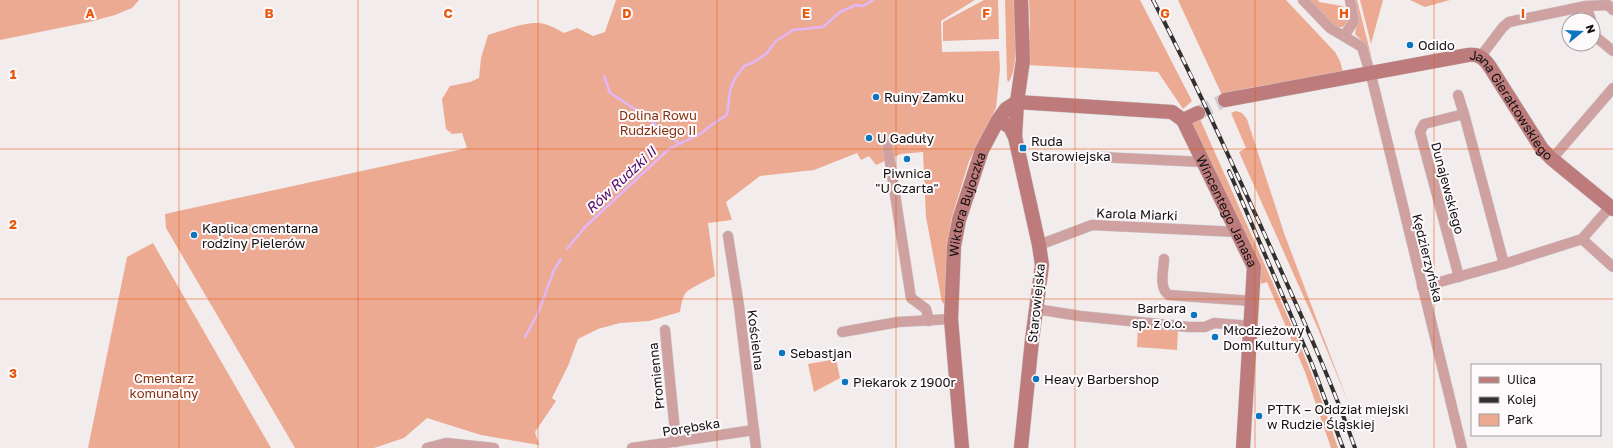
<svg xmlns="http://www.w3.org/2000/svg" width="1613" height="448" font-family="'Golos Text',sans-serif">
	<style>
		.green { fill: #edaa92 }
		.lines { fill: none; stroke-linecap: round; stroke-linejoin: round }
		.stream { stroke: #e1b7f7; stroke-width: 2.5 }
		.secondary-tunnel { stroke: #d1cbcc; stroke-width: 14; stroke-dasharray: 14 7; stroke-linecap: butt }
		.street-casing { stroke: #cec9ca; stroke-width: 11 }
		.secondary-casing { stroke: #cec9ca; stroke-width: 15 }
		.street { stroke: #cfa1a1; stroke-width: 10 }
		.secondary { stroke: #bd7b7b; stroke-width: 14 }
		.rail-casing { stroke: #322f2f; stroke-width: 4 }
		.rail { stroke: #fef9fb; stroke-width: 2.5; stroke-dasharray: 8; stroke-linecap: butt }
		.grid { fill: none; stroke: #e8590c; stroke-width: 1; stroke-opacity: 0.55 }
		.poi-dot { fill: #0c75c0; stroke: #fef9fb; stroke-width: 1.5 }
		.labels { text-anchor: middle; stroke-width: 4; stroke-linejoin: round; paint-order: stroke }
		.poi-label { font-size: 13px; fill: #131111; stroke: #fef9fb; text-anchor: start }
		.street-label { font-size: 13px; fill: #131111; stroke: #fef9fb }
		.park-label { font-size: 13px; fill: #84310d; stroke: #fef9fb }
		.water-label { font-size: 14px; font-style: italic; fill: #4d0668; stroke: #fef9fb }
		.grid-label { font-size: 13px; text-anchor: middle; font-weight: bold; fill: #e8590c; stroke: #fef9fb; stroke-width: 4; stroke-linejoin: round; paint-order: stroke }
	</style>
	<rect width="100%" height="100%" fill="#f2eced"/>
	<!-- green -->
	<g class="green">
		<path d="M 0,0 L 139,0 L 132,8 L 115,15 L 89,22 L 0,40 Z"/>
		<path d="M 616,0 L 975,0 L 941,21 L 942,52 L 999,51 L 1000,69 L 996,108 L 969,161 L 951,220 L 946,267 L 945,305 L 942,302 L 926,217 L 923,152 L 901,154 L 876,165 L 869,156 L 861,160 L 857,153 L 814,170 L 760,176 L 726,202 L 732,220 L 708,223 L 715,276 C 708,280 687,289 685,294 C 682,298 681,306 680,312 L 649,321 L 620,323 L 598,329 L 578,339 L 568,366 L 552,398 L 556,401 L 535,432 L 539,445 L 481,435 L 427,418 L 404,438 L 374,448 L 295,448 L 166,228 L 165,214 L 467,148 L 462,133 L 452,134 L 446,129 L 442,99 L 450,86 L 470,82 L 479,78 L 481,58 L 488,35 C 501,31 524,22 538,23 C 546,23 557,29 564,33 L 577,28 L 593,36 L 605,32 Z"/>
		<path d="M 984,0 L 998,0 L 999,39 L 943,41 L 943,22 Z"/>
		<path d="M 1005,0 L 1016,0 C 1016,15 1019,74 1008,82 L 1007,79 Z"/>
		<path d="M 1029,0 L 1140,0 L 1192,101 L 1183,109 L 1158,72 L 1027,65 L 1030,23 Z"/>
		<path d="M 1178,0 L 1286,0 L 1335,52 L 1340,61 L 1343,72 L 1244,89 L 1222,95 Z"/>
		<path d="M 1309,0 L 1318,0 L 1319,2 L 1342,6 L 1348,9 L 1349,20 L 1343,27 L 1336,27 Z"/>
		<path d="M 1354,0 L 1357,0 L 1372,59 L 1365,44 L 1355,34 L 1357,22 Z"/>
		<path d="M 1360,0 L 1383,0 L 1371,44 Z"/>
		<path d="M 1410,0 L 1450,0 L 1425,7 Z"/>
		<path d="M 1236,111 L 1242,113 L 1247,119 L 1284,233 L 1348,402 L 1319,331 L 1239,152 L 1246,148 L 1231,113 Z"/>
		<path d="M 1200,119 L 1298,340 L 1318,390 L 1338,448 L 1331,448 L 1305,372 L 1267,282 L 1261,284 L 1261,266 L 1190,124 Z"/>
		<path d="M 153,243 L 271,448 L 88,448 L 127,257 Z"/>
		<path d="M 1138,326 L 1178,329 L 1177,350 L 1137,347 Z"/>
		<path d="M 836,359 L 840,378 L 814,392 L 808,364 Z"/>
	</g>
	<g class="lines">
		<!-- stream -->
		<g class="stream">
			<path d="M 604,76 L 610,93 L 635,109 L 680,144"/>
			<path d="M 567,249 L 585,227 L 669,149 L 702,133 L 710,126 L 727,115 L 730,91 L 734,80 L 744,66 L 754,62 L 766,54 L 776,41 L 793,30 L 823,27 L 840,12 L 856,5 L 863,6 L 873,0"/>
			<path d="M 525,337 L 538,313 L 554,270 L 561,259"/>
		</g>
		<!-- secondary-tunnel -->
		<path class="secondary-tunnel" d="M 1198,113 L 1225,100"/>
		<defs>
			<g id="street">
				<path d="M 1303,0 L 1330,28 L 1362,47 L 1372,79 L 1462,448"/>
				<path d="M 1586,6 L 1591,20"/>
				<path d="M 1593,28 L 1596,37 L 1613,51"/>
				<path d="M 1344,36 L 1354,21 L 1350,0"/>
				<path d="M 1481,56 L 1503,27 L 1509,22 L 1586,6 L 1608,5 L 1613,10"/>
				<path d="M 1458,95 L 1464,114 L 1504,264"/>
				<path d="M 887,143 L 911,298 L 926,309 L 929,321"/>
				<path d="M 1100,157 L 1203,162"/>
				<path d="M 1552,159 L 1613,88"/>
				<path d="M 728,236 L 739,306 L 756,448"/>
				<path d="M 1582,239 L 1613,267"/>
				<path d="M 1039,245 L 1092,225 L 1237,232"/>
				<path d="M 1164,259 C 1164,269 1158,288 1169,295 L 1252,301"/>
				<path d="M 1459,277 L 1420,132 L 1424,124 L 1464,114"/>
				<path d="M 1422,287 L 1504,264 L 1582,239 L 1610,207"/>
				<path d="M 1036,309 L 1080,316 L 1189,327 L 1205,327 L 1214,323 L 1251,326"/>
				<path d="M 665,330 L 676,442"/>
				<path d="M 842,332 L 898,322 L 951,319"/>
				<path d="M 427,448 L 446,443 L 494,448"/>
				<path d="M 632,448 L 754,430"/>
			</g>
			<g id="secondary">
				<path id="s1" d="M 1225,100 L 1468,55 C 1479,54 1484,58 1490,67 L 1542,149 L 1552,159 L 1613,209"/>
				<path id="s2" d="M 1017,102 L 1172,112 L 1183,120 L 1254,267 L 1243,448"/>
				<path d="M 998,120 L 1010,127 L 1015,137 L 1039,245 L 1042,265 L 1032,340 L 1021,448"/>
				<path d="M 1183,120 L 1198,113"/>
				<path d="M 1015,137 L 1017,102 L 1023,60 L 1021,0"/>
				<path id="s3" d="M 962,448 L 951,319 L 954,246 L 959,220 L 982,150 L 998,120 L 1006,109 L 1017,102"/>
			</g>
		</defs>
		<!-- street casing -->
		<use href="#street" class="street-casing"/>
		<!-- secondary casing -->
		<use href="#secondary" class="secondary-casing"/>
		<!-- street -->
		<use href="#street" class="street"/>
		<!-- secondary -->
		<use href="#secondary" class="secondary"/>
		<defs>
			<g id="rail">
				<path d="M 1153,0 C 1193,76 1228,155 1264,233 C 1296,304 1329,374 1355,448"/>
				<path d="M 1229,171 L 1312,364 L 1343,448"/>
			</g>
		</defs>
		<!-- rail casing -->
		<use href="#rail" class="rail-casing"/>
		<!-- rail -->
		<use href="#rail" class="rail"/>
	</g>
	<!-- grid -->
	<path class="grid" d="M 179,0 L 179,448M 358,0 L 358,448M 538,0 L 538,448M 717,0 L 717,448M 896,0 L 896,448M 1075,0 L 1075,448M 1255,0 L 1255,448M 1434,0 L 1434,448M 0,149 L 1613,149M 0,299 L 1613,299"/>
	<!-- markers -->
	<g class="poi-dot">
		<circle cx="1410" cy="45" r="4"/>
		<circle cx="876" cy="97" r="4"/>
		<circle cx="869" cy="138" r="4"/>
		<rect x="1019" y="144" width="8" height="8" rx="2"/>
		<circle cx="907" cy="159" r="4"/>
		<circle cx="194" cy="235" r="4"/>
		<circle cx="1194" cy="315" r="4"/>
		<circle cx="1215" cy="337" r="4"/>
		<circle cx="782" cy="353" r="4"/>
		<circle cx="1036" cy="379" r="4"/>
		<circle cx="845" cy="382" r="4"/>
		<circle cx="1259" cy="416" r="4"/>
	</g>
	<g class="labels">
		<!-- poi labels -->
		<g class="poi-label">
			<text x="1418" y="50">Odido</text>
			<text x="884" y="102">Ruiny Zamku</text>
			<text x="877" y="143">U Gaduły</text>
			<text x="1031" y="146">Ruda<tspan x="1031" dy="15">Starowiejska</tspan></text>
			<text x="907" y="178" text-anchor="middle">Piwnica<tspan x="907" dy="15">"U Czarta"</tspan></text>
			<text x="202" y="233">Kaplica cmentarna<tspan x="202" dy="15">rodziny Pielerów</tspan></text>
			<text x="1186" y="313" text-anchor="end">Barbara<tspan x="1186" dy="15">sp. z o.o.</tspan></text>
			<text x="1223" y="335">Młodzieżowy<tspan x="1223" dy="15">Dom Kultury</tspan></text>
			<text x="790" y="358">Sebastjan</text>
			<text x="1044" y="384">Heavy Barbershop</text>
			<text x="853" y="387">Piekarok z 1900r</text>
			<text x="1267" y="414">PTTK – Oddział miejski<tspan x="1267" dy="15">w Rudzie Śląskiej</tspan></text>
		</g>
		<!-- street labels -->
		<g class="street-label">
			<text dy="5" stroke="none"><textPath href="#s1" startOffset="316">Jana Gierałtowskiego</textPath></text>
			<text transform="translate(1448 188) rotate(75)" y="5">Dunajewskiego</text>
			<text dy="5" stroke="none"><textPath href="#s3" startOffset="246">Wiktora Bujoczka</textPath></text>
			<text dy="5" stroke="none"><textPath href="#s2" startOffset="270">Wincentego Janasa</textPath></text>
			<text transform="translate(1137 214) rotate(2)" y="5">Karola Miarki</text>
			<text transform="translate(1428 258) rotate(76)" y="5">Kędzierzyńska</text>
			<text transform="translate(1036 303) rotate(-84)" y="5">Starowiejska</text>
			<text transform="translate(756 340) rotate(83)" y="5">Kościelna</text>
			<text transform="translate(656 376) rotate(-96)" y="5">Promienna</text>
			<text transform="translate(691 427) rotate(-9)" y="5">Porębska</text>
		</g>
		<!-- park labels -->
		<g class="park-label">
			<text x="658" y="120">Dolina Rowu<tspan x="658" dy="15">Rudzkiego II</tspan></text>
			<text x="164" y="383">Cmentarz<tspan x="164" dy="15">komunalny</tspan></text>
		</g>
		<!-- water labels -->
		<g class="water-label">
			<text transform="translate(621 180) rotate(-43)" y="5">Rów Rudzki II</text>
		</g>
	</g>
	<g class="grid-label">
		<text x="90" y="18">A</text>
		<text x="269" y="18">B</text>
		<text x="448" y="18">C</text>
		<text x="627" y="18">D</text>
		<text x="806" y="18">E</text>
		<text x="986" y="18">F</text>
		<text x="1165" y="18">G</text>
		<text x="1344" y="18">H</text>
		<text x="1523" y="18">I</text>
		<text x="13" y="79">1</text>
		<text x="13" y="229">2</text>
		<text x="13" y="378">3</text>
	</g>
	<!-- legend -->
	<rect x="1471" y="364" width="130" height="72" fill="#fef9fb" stroke="#a09c9d"/>
	<rect x="1479" y="377" width="20" height="6" fill="#bd7b7b" stroke="#a09c9d"/>
	<text x="1507" y="384" font-size="12" fill="#131111">Ulica</text>
	<rect x="1479" y="397" width="20" height="6" fill="#322f2f" stroke="#a09c9d"/>
	<text x="1507" y="404" font-size="12" fill="#131111">Kolej</text>
	<rect x="1479" y="414" width="20" height="12" fill="#edaa92" stroke="#a09c9d"/>
	<text x="1507" y="424" font-size="12" fill="#131111">Park</text>
	<!-- north arrow -->
	<g transform="translate(1581 32) rotate(72)"><circle r="19" fill="#fef9fb" stroke="#a09c9d"/>
	<path d="M0-3L7 15L0 10L-7 15Z" fill="#0c75c0"/>
	<text y="-6" font-size="11" font-weight="bold" text-anchor="middle" fill="#131111">N</text>
	</g>
</svg>
